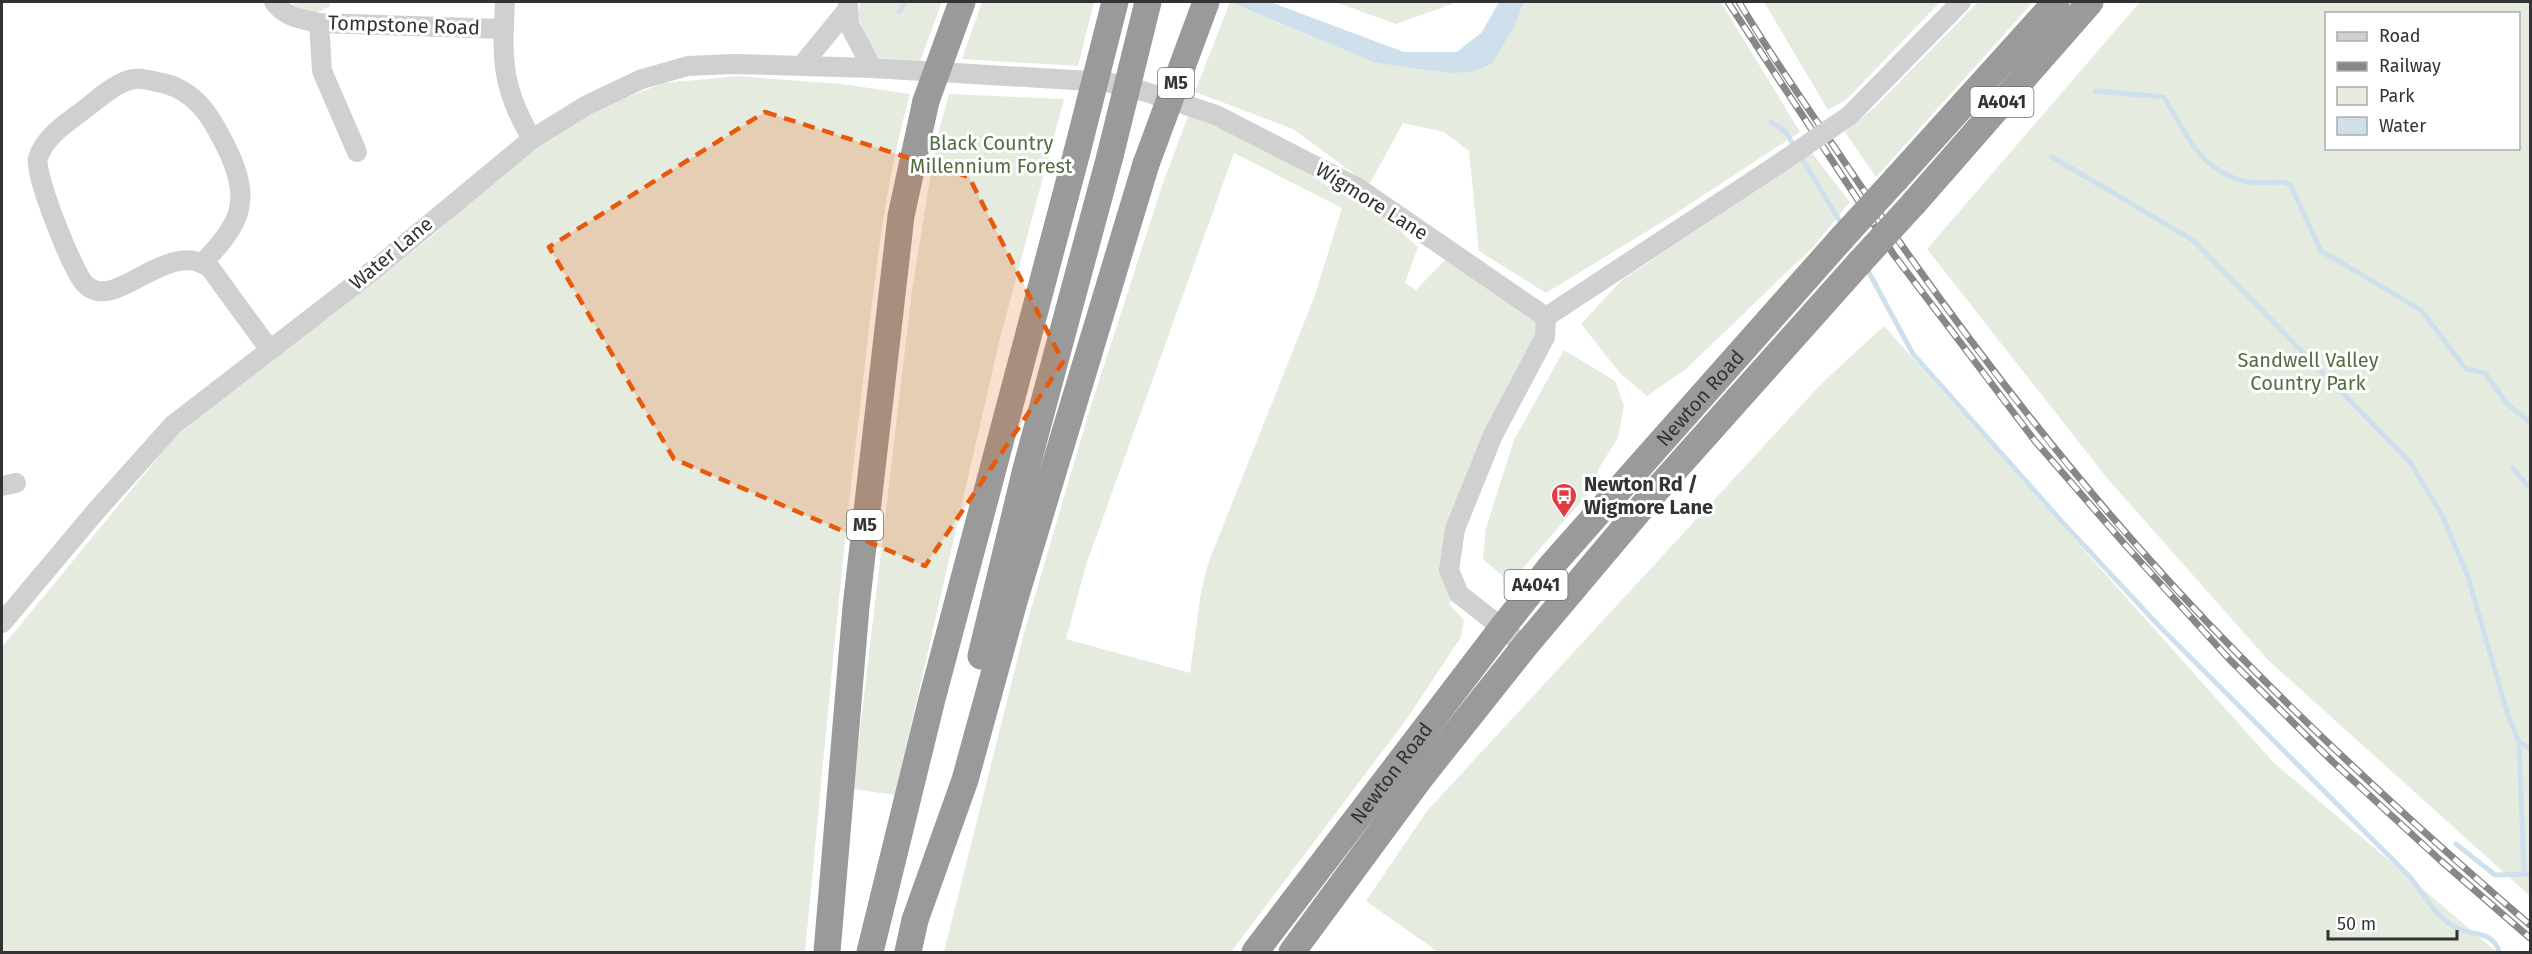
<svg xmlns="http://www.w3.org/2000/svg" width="2532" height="954" font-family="'Fira Sans',sans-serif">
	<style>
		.green { fill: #e5ebdf; fill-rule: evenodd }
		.water { fill: #cfe0ed }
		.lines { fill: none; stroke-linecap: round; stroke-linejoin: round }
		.stream { stroke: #cfe0ed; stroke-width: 5 }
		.minor { stroke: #d0d0d0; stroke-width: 20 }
		.highway { stroke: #9a9a9a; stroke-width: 27 }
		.rail-casing { stroke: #888; stroke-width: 7 }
		.rail { stroke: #fff; stroke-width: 4.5; stroke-dasharray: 14; stroke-linecap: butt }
		.minor-bridge { stroke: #d0d0d0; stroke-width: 20 }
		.highway-bridge { stroke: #9a9a9a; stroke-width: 27 }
		.marked { fill: #e8590c; fill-opacity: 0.2; stroke: #e8590c; stroke-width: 4.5; stroke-dasharray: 12 8; stroke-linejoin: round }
		.labels { text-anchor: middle; stroke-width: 6; stroke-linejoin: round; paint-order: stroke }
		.shield { fill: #fff; stroke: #707070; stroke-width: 1.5 }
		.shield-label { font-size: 18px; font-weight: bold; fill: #333 }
		.street-label { font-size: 20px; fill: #333; stroke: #fff }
		.park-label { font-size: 20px; fill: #536e40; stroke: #fff }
		.poi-label { font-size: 20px; font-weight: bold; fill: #333; stroke: #fff; text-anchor: start }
	</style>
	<rect width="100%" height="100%" fill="#fff"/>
	<!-- green -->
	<g class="green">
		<path d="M 292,2 L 330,2 L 330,6 L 315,14 L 295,6 Z"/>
		<path d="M 860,2 L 942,2 L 920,61 L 874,57 L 858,16 Z"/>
		<path d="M 982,2 L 1094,2 L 1078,66 L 962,59 Z"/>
		<path d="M 1230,2 L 1375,63 L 1447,73 L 1515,25 L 1524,2 L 1721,2 L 1800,132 L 1667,219 L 1546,293 L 1479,251 L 1469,151 L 1444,132 L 1403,123 L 1369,185 L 1293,129 L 1195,92 Z"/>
		<path d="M 1335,2 L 1453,2 L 1452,4 L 1396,24 Z"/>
		<path d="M 1764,2 L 1940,2 L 1847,99 L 1828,110 Z"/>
		<path d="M 1978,2 L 2033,2 L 1876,177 L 1845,132 L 1876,106 Z"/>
		<path d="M 2140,2 L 2530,2 L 2530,896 L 2268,660 L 2107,478 L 1927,249 ZM 2326,14 L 2518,14 L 2518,148 L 2326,148 Z"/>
		<path d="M 737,76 L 842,84 L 910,94 C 882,193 873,297 861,398 C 839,583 823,768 805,952 L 2,952 L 2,647 L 174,438 L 272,358 L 389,271 L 436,233 L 498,174 L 536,143 L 612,103 L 664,83 Z"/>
		<path d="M 949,94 L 1064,99 L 1000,338 L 895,795 L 853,789 L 912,291 L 936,141 Z"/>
		<path d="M 1189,114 L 1232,130 L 1275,155 L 1392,223 L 1418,247 L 1405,283 L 1416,290 L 1446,259 L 1537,322 L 1539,332 L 1448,525 C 1439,559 1440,565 1453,598 L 1449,604 L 1464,620 L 1461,637 L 1406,720 L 1231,952 L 944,952 L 1024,633 L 1089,412 L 1163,183 ZM 1234,153 L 1342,208 L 1315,295 L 1208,564 L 1201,592 L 1190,673 L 1066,639 L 1086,565 Z"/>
		<path d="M 1812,153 L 1850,202 L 1813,247 L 1686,369 L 1647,396 L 1620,373 L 1581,324 L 1622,280 Z"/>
		<path d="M 1884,326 L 2273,762 L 2497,952 L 1438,952 L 1366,901 L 1427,811 L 1822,383 Z"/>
		<path d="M 1564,350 L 1615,381 L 1624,405 L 1618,438 L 1599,468 L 1592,489 L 1510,583 L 1483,559 L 1486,528 L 1514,440 Z"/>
	</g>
	<!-- water -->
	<path class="water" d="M 1230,2 L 1270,2 L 1404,52 L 1457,52 L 1482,32 L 1499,2 L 1524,2 L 1515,25 L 1492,64 L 1470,72 L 1447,73 L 1375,63 Z"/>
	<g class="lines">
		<!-- stream -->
		<g class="stream">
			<path d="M 899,12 L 905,2"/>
			<path d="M 2096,91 L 2164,97 C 2185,132 2199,170 2244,181 C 2257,184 2272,182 2285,182 L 2291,186 L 2321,251 L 2421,310 L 2466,369 L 2485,373 L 2508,405 L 2530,422"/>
			<path d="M 1771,122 L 1785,131 L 1842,225"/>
			<path d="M 2052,157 L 2193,240 L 2410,462 L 2443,517 L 2468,577 L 2507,712 L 2519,742 L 2524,873"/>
			<path d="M 1866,267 L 1913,354 L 2065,525 L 2160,627 L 2409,876 C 2425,894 2434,917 2457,928 C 2473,936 2494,931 2499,952"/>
			<path d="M 2513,468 L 2530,489"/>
			<path d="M 2519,742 L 2530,749"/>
			<path d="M 2456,844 L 2495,875 L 2530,874"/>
		</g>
		<!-- minor -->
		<g class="minor">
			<path d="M 274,2 C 285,17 301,19 319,23 L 504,29"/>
			<path d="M 505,2 C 502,60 501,87 532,139"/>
			<path d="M 848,2 L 849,24 L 872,68"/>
			<path d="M 319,23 L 322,71 L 357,152"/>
			<path d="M 802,65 L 848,9"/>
			<path d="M 1849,116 L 1961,2"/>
			<path d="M 203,263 C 238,225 252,205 230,155 C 214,121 197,88 157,82 C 150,80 141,78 134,79 C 115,82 96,101 81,112 C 65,124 44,138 38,158 C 33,172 73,272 85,284 C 115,315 167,236 210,268 L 270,350"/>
			<path d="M 1546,317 L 1780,163"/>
			<path d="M 2,486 L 16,483"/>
			<path d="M 2,623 L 96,511 L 173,425 L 380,265 L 532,139 L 587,105 L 642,79 L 688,66 L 734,64 L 872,68 L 1107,82 L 1146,92 L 1216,115 L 1358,188 L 1546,317 L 1545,337 L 1493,435 L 1455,529 L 1449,570 L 1459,594 L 1525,646"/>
		</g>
		<!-- highway -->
		<g class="highway">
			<path d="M 1896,179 L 2056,2"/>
			<path d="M 1914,203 L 2090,2"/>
			<path d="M 981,656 L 1026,469 L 1110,156"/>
			<path d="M 827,952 L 856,607 L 901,216 L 926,101"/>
			<path d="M 870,952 L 932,699 L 1077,152"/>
			<path d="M 908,952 L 915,920 L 965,780 L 1015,598 L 1146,164"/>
			<path id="s1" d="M 1255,952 L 1502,628 L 1552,565 L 1842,238"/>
			<path d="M 1292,952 L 1421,777 L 1525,646 L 1653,494 L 1860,262"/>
		</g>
		<defs>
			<g id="rail">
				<path d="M 1728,2 L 1894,255 L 2035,441 L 2128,548 L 2230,660 L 2333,762 L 2440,860 L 2530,938"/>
				<path d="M 1739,2 C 1768,51 1801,98 1833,145 C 1953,325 2085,499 2238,654 C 2331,749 2429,838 2530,925"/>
			</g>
		</defs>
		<!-- rail casing -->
		<use href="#rail" class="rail-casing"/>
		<!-- rail -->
		<use href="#rail" class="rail"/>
		<!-- minor-bridge -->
		<path class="minor-bridge" d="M 1780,163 L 1849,116"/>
		<!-- highway-bridge -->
		<g class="highway-bridge">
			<path d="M 926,101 L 962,2"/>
			<path d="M 1077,152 L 1115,2"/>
			<path d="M 1110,156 L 1148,2"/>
			<path d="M 1146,164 L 1206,2"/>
			<path d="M 1842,238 L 1896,179"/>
			<path d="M 1860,262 L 1914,203"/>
		</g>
	</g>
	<!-- marked area -->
	<path class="marked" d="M 765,112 L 969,177 L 1063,362 L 925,566 L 674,459 L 549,247 Z"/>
	<!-- icons -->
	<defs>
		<symbol id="bus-pin" viewBox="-11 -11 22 30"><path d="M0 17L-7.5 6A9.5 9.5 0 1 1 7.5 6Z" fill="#e23c40" stroke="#fff"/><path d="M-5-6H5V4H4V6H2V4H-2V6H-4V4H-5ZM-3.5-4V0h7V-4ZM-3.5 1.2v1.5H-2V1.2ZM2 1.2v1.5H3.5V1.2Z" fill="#fff"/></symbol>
	</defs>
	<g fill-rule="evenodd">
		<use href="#bus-pin" x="1549" y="481" width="30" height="40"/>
	</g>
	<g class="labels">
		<!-- shield labels -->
		<g class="shield">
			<rect x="1158" y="68" width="36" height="30" rx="4.5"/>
			<rect x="1970.5" y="87" width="63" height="30" rx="4.5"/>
			<rect x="847" y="510" width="36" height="30" rx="4.5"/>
			<rect x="1504.5" y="570" width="63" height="30" rx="4.5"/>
		</g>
		<g class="shield-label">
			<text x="1176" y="89">M5</text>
			<text x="2002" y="108">A4041</text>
			<text x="865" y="531">M5</text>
			<text x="1536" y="591">A4041</text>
		</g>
		<!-- street labels -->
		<g class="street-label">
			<text transform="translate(404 25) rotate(2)" y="7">Tompstone Road</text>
			<text transform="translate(1372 201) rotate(32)" y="7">Wigmore Lane</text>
			<text transform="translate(391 253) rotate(-40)" y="7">Water Lane</text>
			<text dy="7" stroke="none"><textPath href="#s1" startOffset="711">Newton Road</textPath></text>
			<text dy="7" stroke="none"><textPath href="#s1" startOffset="225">Newton Road</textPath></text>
		</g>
		<!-- park labels -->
		<g class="park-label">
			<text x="991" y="150">Black Country<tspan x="991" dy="23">Millennium Forest</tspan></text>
			<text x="2308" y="367">Sandwell Valley<tspan x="2308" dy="23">Country Park</tspan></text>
		</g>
		<!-- poi labels -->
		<g class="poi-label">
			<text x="1584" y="491">Newton Rd /<tspan x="1584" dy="23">Wigmore Lane</tspan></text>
		</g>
	</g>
	<!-- border -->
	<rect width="2532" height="954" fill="none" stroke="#333333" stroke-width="6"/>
	<!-- legend -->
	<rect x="2325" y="12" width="195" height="138" fill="#ffffff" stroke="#adadad" stroke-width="1.5"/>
	<rect x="2337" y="32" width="30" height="9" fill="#d0d0d0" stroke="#adadad" stroke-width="1.5"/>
	<text x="2379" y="42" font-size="18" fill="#333333">Road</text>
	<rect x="2337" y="62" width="30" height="9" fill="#888888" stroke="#adadad" stroke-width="1.5"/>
	<text x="2379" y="72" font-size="18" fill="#333333">Railway</text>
	<rect x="2337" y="87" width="30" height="18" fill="#e5ebdf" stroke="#adadad" stroke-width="1.5"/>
	<text x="2379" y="102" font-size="18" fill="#333333">Park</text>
	<rect x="2337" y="117" width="30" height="18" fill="#cfe0ed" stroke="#adadad" stroke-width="1.5"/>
	<text x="2379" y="132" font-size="18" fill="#333333">Water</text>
	<!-- scale -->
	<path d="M2328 930v9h129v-9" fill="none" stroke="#333333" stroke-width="3"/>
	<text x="2337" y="930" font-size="18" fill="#333333" stroke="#ffffff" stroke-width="4.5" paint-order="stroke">50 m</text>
</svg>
